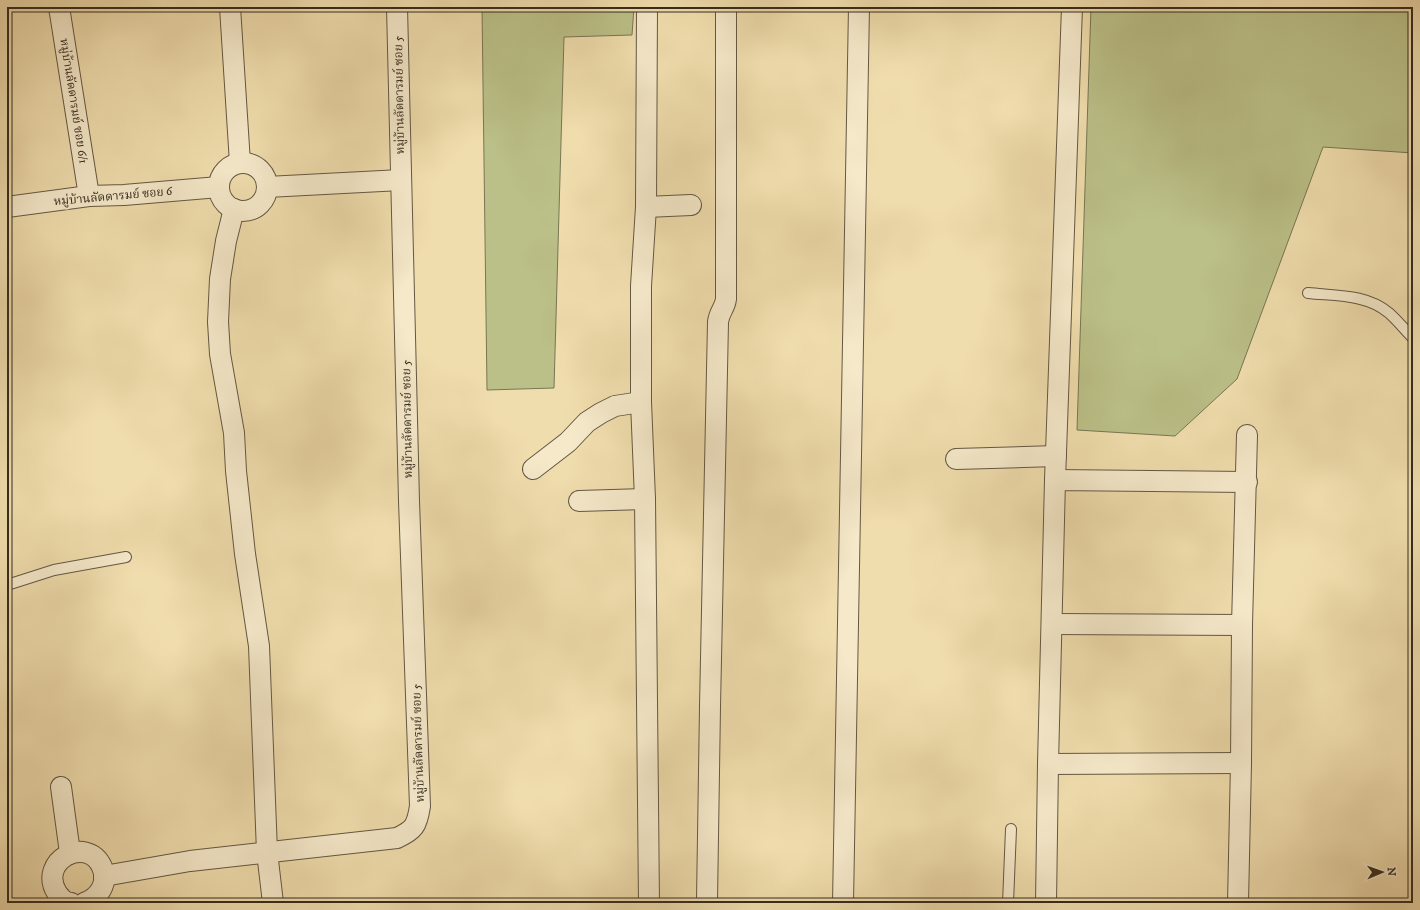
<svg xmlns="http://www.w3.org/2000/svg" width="1420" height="910" font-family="'IM FELL DW Pica','Noto Serif Thai',serif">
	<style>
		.green { fill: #bbc088; stroke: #787654 }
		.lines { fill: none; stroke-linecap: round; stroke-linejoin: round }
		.lane-casing { stroke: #645843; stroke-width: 12 }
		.street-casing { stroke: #645843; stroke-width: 22 }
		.lane { stroke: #f5e9ca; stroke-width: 10 }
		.street { stroke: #f5e9ca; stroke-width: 20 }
		.labels { text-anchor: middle; stroke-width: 4; stroke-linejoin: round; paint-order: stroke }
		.street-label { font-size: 12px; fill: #352c20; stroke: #f5e9ca }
	</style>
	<rect width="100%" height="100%" fill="#f0ddad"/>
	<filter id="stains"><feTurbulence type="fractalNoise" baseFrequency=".005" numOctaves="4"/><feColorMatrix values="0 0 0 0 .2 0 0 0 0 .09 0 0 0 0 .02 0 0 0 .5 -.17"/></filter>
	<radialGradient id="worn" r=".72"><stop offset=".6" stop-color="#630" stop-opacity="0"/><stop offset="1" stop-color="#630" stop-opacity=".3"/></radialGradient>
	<!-- green -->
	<g class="green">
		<path d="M 482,7 L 634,7 L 632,35 L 564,37 L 554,388 L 487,390 Z"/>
		<path d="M 1091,7 L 1413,7 L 1413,153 L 1323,147 L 1237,379 L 1175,436 L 1077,430 Z"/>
	</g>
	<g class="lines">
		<defs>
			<g id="lane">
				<path d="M 1308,293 C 1336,296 1367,294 1389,313 C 1398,321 1405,330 1413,338"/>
				<path d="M 7,585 L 54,570 L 126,557"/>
				<path d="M 1008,903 L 1011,829"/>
			</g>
			<g id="street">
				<path d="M 59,7 L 89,196"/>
				<path d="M 230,7 L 240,163"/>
				<path d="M 647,7 L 646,207 L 641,286 L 641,402 L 645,499 L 649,903"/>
				<circle cx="243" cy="187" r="24"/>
				<path d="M 267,187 L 401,180"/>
				<path d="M 7,207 L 89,196 L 124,195 L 219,187"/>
				<path d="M 646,207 L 691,205"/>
				<path d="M 234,209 L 226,241 L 220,279 L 218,322 L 220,354 L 234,433 L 236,471 L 245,554 L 259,646 L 267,852 L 273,903"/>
				<path d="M 956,459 L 1056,456"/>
				<path d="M 533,469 L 568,442 L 587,422 L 601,413 L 615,406 L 641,402"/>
				<path d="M 1055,480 L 1072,7"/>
				<path d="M 579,501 L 645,499"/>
				<path d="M 1052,624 L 1242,625"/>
				<path d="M 1048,764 L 1241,763"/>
				<path d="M 61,787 L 70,853"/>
				<path d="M 104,876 L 190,861 L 397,838 C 414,830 417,826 420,806 L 409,501 L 397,7"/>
				<path d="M 707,901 L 710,707 L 718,322 C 719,312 725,308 726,299 L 726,7"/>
				<path d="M 71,903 C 64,902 62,899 57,893 C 37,861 87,834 102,867 C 109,883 99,898 84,903"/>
				<path d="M 843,903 L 859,7"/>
				<path d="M 1046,903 L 1048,764 L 1055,480 L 1247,482"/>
				<path d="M 1238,903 L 1241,763 L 1242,625 L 1247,435"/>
			</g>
		</defs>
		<!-- lane casing -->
		<use href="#lane" class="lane-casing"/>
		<!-- street casing -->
		<use href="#street" class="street-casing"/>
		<!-- lane -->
		<use href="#lane" class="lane"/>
		<!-- street -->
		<use href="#street" class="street"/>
	</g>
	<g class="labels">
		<!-- street labels -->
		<g class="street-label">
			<text transform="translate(399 95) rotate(-91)" y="4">หมู่บ้านลัดดารมย์ ซอย 5</text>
			<text transform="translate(74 101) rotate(81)" y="4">หมู่บ้านลัดดารมย์ ซอย 6/1</text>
			<text transform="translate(113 196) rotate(-5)" y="4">หมู่บ้านลัดดารมย์ ซอย 6</text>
			<text transform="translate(407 419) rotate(-91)" y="4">หมู่บ้านลัดดารมย์ ซอย 5</text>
			<text transform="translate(418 743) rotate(-92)" y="4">หมู่บ้านลัดดารมย์ ซอย 5</text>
		</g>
	</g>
	<!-- margin -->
	<rect width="1420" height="910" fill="none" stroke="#f0ddad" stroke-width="24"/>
	<rect x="8" y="8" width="1404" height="894" fill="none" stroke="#352c20" stroke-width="2"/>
	<rect x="12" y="12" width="1396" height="886" fill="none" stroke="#352c20"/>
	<!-- north arrow -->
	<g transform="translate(1382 872) rotate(88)" stroke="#f5e9ca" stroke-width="3" paint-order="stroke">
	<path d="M0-3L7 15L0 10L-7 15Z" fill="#352c20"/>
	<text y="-6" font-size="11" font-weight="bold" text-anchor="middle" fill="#352c20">N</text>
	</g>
	<rect width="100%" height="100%" filter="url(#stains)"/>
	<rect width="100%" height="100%" fill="url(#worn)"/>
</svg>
